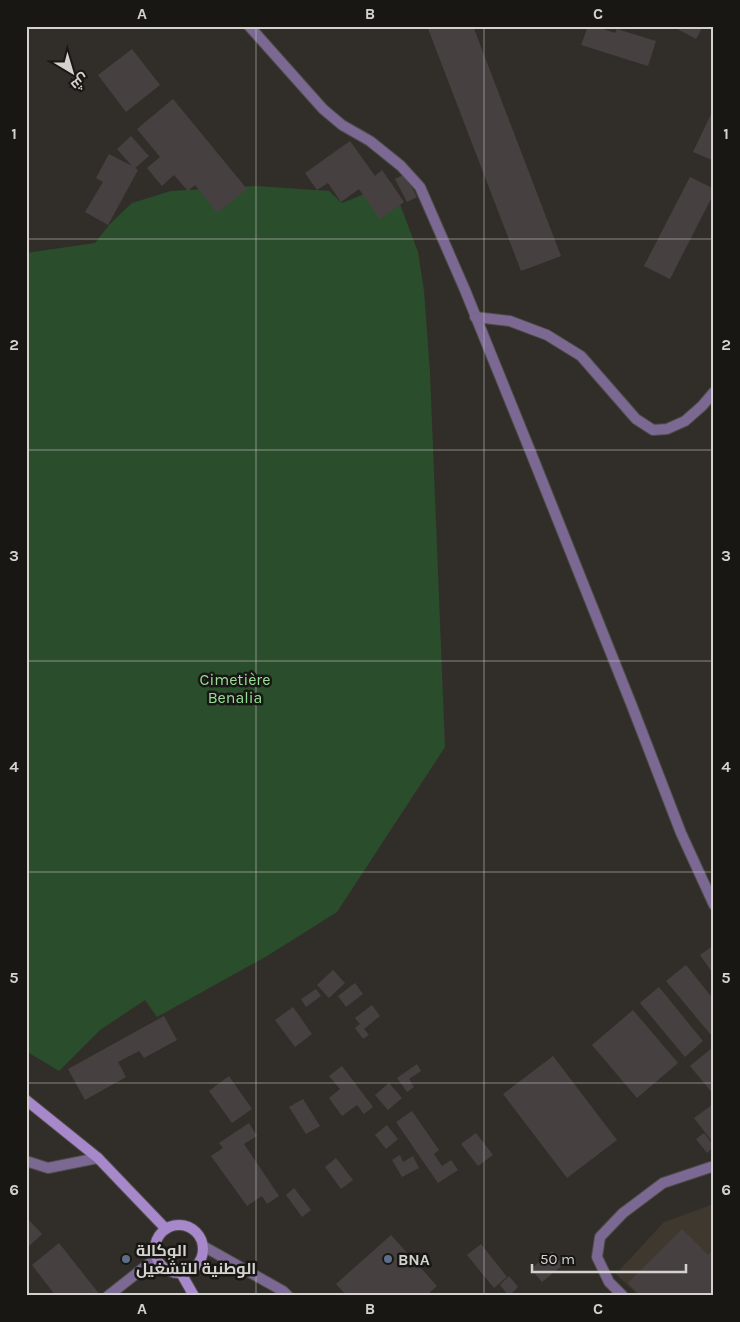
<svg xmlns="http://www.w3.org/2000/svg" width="740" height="1322" font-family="Karla,Cairo,sans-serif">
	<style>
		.built { fill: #3e382e }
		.green { fill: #2a4e2c }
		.building { fill: #474040 }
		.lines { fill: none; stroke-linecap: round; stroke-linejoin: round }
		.minor-casing { stroke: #4e4c47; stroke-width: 12 }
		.tertiary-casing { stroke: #4e4c47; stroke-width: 12 }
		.secondary-casing { stroke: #4e4c47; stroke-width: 12 }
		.minor { stroke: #7b6893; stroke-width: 10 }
		.tertiary { stroke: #7b6893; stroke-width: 10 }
		.secondary { stroke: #a688cb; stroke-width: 10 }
		.grid { fill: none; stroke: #d3d2cf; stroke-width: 1; stroke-opacity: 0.55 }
		.service-dot { fill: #5c6f8a; stroke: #181714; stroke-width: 2 }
		.labels { text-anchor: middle; stroke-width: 5; stroke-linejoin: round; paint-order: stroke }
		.park-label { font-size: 16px; fill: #97df99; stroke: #181714 }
		.poi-label { font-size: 16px; font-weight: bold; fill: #d3d2cf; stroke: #181714; text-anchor: start }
		.neatline { fill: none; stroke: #d3d2cf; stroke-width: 2 }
		.grid-label { font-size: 16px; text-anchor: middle; font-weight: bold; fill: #d3d2cf }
	</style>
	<rect width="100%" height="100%" fill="#312e29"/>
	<!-- built -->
	<path class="built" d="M 714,1204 L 714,1296 L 639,1296 L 616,1274 L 664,1222 Z"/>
	<!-- green -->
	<path class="green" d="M 392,183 L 418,252 L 424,291 L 430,373 L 445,747 L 337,912 L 267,956 L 157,1017 L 145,1000 L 100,1030 L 59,1071 L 26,1051 L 26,253 L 95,243 L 110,224 L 132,203 L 171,191 L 256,186 L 329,191 L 342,203 Z"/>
	<!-- building -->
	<g class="building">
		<path d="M 427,26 L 473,26 L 561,256 L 521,271 Z"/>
		<path d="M 588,26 L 594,26 L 615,33 L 617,29 L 656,41 L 648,66 L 581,45 Z"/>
		<path d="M 672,26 L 703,26 L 696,39 Z"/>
		<path d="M 132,49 L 160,85 L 126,112 L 98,75 Z"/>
		<path d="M 173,99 L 247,189 L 217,213 L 195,185 L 188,191 L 174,175 L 162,186 L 147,168 L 160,157 L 137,129 Z"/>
		<path d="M 714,108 L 714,161 L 693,152 Z"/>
		<path d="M 131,136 L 149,156 L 135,168 L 138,170 L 108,225 L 85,212 L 103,182 L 96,178 L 109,154 L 132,166 L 117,149 Z"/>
		<path d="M 350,141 L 375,176 L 382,170 L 404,202 L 380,219 L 359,189 L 341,202 L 328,183 L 317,190 L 305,173 Z"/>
		<path d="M 405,174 L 417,197 L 407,202 L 395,179 Z"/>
		<path d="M 690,177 L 714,189 L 714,193 L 670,279 L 644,266 Z"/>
		<path d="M 714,945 L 714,975 L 700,955 Z"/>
		<path d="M 686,965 L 714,1000 L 714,1032 L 711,1035 L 666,981 Z"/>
		<path d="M 333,970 L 345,983 L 329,998 L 317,985 Z"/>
		<path d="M 355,983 L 363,994 L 346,1007 L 338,996 Z"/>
		<path d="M 659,987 L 703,1041 L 685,1057 L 640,1003 Z"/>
		<path d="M 316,989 L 321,996 L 306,1007 L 301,999 Z"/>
		<path d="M 372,1005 L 380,1016 L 364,1029 L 369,1035 L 363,1039 L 355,1028 L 360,1024 L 355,1018 Z"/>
		<path d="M 293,1007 L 312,1034 L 295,1047 L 275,1020 Z"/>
		<path d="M 633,1010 L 678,1063 L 637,1098 L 592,1045 Z"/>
		<path d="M 164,1016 L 177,1040 L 144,1058 L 139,1051 L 118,1062 L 126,1077 L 85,1100 L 68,1069 Z"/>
		<path d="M 712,1048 L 714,1051 L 714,1095 L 690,1066 Z"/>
		<path d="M 553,1056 L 617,1140 L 567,1178 L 503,1094 Z"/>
		<path d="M 417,1064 L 421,1071 L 409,1079 L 414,1087 L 407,1092 L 397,1078 Z"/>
		<path d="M 342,1066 L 373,1107 L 364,1114 L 357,1105 L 342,1116 L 329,1098 L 340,1089 L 329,1076 Z"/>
		<path d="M 229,1076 L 252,1109 L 232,1123 L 209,1091 Z"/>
		<path d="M 389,1083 L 402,1098 L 388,1110 L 375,1095 Z"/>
		<path d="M 303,1099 L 320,1126 L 306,1134 L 289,1107 Z"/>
		<path d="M 712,1105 L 714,1108 L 714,1144 L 694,1118 Z"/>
		<path d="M 412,1111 L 439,1150 L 434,1154 L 442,1166 L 451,1160 L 458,1170 L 438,1183 L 396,1122 Z"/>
		<path d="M 249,1123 L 257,1136 L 244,1144 L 279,1196 L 267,1204 L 262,1196 L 247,1206 L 211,1156 L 223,1148 L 219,1143 Z"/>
		<path d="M 387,1125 L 398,1139 L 386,1149 L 375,1135 Z"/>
		<path d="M 476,1133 L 493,1155 L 478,1166 L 461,1144 Z"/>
		<path d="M 704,1133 L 714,1146 L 707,1153 L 696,1139 Z"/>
		<path d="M 400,1155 L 403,1162 L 413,1156 L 419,1168 L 402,1177 L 392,1160 Z"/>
		<path d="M 336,1158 L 353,1180 L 341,1189 L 325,1167 Z"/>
		<path d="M 294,1188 L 311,1210 L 302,1217 L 286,1195 Z"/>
		<path d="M 26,1217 L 42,1234 L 26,1249 Z"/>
		<path d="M 682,1229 L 708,1255 L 714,1249 L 714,1296 L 641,1296 L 628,1283 Z"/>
		<path d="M 391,1235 L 437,1286 L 430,1292 L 433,1296 L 347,1296 L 336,1284 Z"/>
		<path d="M 59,1243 L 100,1295 L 98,1296 L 56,1296 L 32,1265 Z"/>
		<path d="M 481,1244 L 507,1277 L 494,1288 L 467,1255 Z"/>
		<path d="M 552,1251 L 563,1265 L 542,1282 L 531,1269 Z"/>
		<path d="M 509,1276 L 518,1287 L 509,1296 L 500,1285 Z"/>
	</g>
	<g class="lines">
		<defs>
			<g id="minor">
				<path d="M 249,26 L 323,109 L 342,125 L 370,141 L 401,166 L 420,187 L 465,290 L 531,453 L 632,706 L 681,833 L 714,905"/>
				<path d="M 475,317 L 510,321 L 547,335 L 581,356 L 636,419 L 653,430 L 667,429 L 685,421 L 702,406 L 714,392"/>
				<path d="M 26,1161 L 48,1168 L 98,1158"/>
				<path d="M 203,1246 L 283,1291 L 288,1296"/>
				<path d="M 623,1296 L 609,1282 L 597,1257 L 600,1237 L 623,1213 L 663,1183 L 714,1166"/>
			</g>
			<path id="tertiary" d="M 108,1296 L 156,1258"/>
			<g id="secondary">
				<path d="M 26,1100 L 98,1158 L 166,1229"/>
				<circle cx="179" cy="1249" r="24"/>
				<path d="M 181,1273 L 194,1296"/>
			</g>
		</defs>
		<!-- minor casing -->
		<use href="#minor" class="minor-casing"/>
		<!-- tertiary casing -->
		<use href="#tertiary" class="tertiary-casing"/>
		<!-- secondary casing -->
		<use href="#secondary" class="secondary-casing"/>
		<!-- minor -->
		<use href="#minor" class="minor"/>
		<!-- tertiary -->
		<use href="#tertiary" class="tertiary"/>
		<!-- secondary -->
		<use href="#secondary" class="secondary"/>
	</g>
	<!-- grid -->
	<path class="grid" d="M 256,26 L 256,1296M 484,26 L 484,1296M 26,239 L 714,239M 26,450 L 714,450M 26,661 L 714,661M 26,872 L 714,872M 26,1083 L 714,1083"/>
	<!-- markers -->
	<g class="service-dot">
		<circle cx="126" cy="1259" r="5"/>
		<circle cx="388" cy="1259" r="5"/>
	</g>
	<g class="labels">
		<!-- park labels -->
		<g class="park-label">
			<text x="235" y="685">Cimetière<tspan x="235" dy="18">Benalia</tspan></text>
		</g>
		<!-- poi labels -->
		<g class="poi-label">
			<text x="136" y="1256">الوكالة<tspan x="136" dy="18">الوطنية للتشغيل</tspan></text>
			<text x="398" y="1265">BNA</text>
		</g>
	</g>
	<!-- border -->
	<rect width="740" height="1322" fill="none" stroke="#181714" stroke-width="55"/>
	<!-- north arrow -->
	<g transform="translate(72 72) rotate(142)" stroke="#181714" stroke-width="4" paint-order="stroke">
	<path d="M0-4L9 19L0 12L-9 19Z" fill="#d3d2cf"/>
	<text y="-8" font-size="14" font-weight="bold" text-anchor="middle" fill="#d3d2cf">ش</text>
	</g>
	<!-- scale -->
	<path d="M532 1264v8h154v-8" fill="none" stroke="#d3d2cf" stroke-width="2.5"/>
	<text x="540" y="1264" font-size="15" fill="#d3d2cf" stroke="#181714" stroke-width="4" paint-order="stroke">50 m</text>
	<rect x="28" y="28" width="684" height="1266" class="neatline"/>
	<g class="grid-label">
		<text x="142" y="19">A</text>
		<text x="370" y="19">B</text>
		<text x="598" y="19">C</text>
		<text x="14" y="139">1</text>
		<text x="726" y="139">1</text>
		<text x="14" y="350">2</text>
		<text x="726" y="350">2</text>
		<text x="14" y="561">3</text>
		<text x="726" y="561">3</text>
		<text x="14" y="772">4</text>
		<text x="726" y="772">4</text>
		<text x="14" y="983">5</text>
		<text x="726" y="983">5</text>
		<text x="14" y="1195">6</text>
		<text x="726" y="1195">6</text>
		<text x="142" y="1314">A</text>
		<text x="370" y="1314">B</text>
		<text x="598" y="1314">C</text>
	</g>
</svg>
